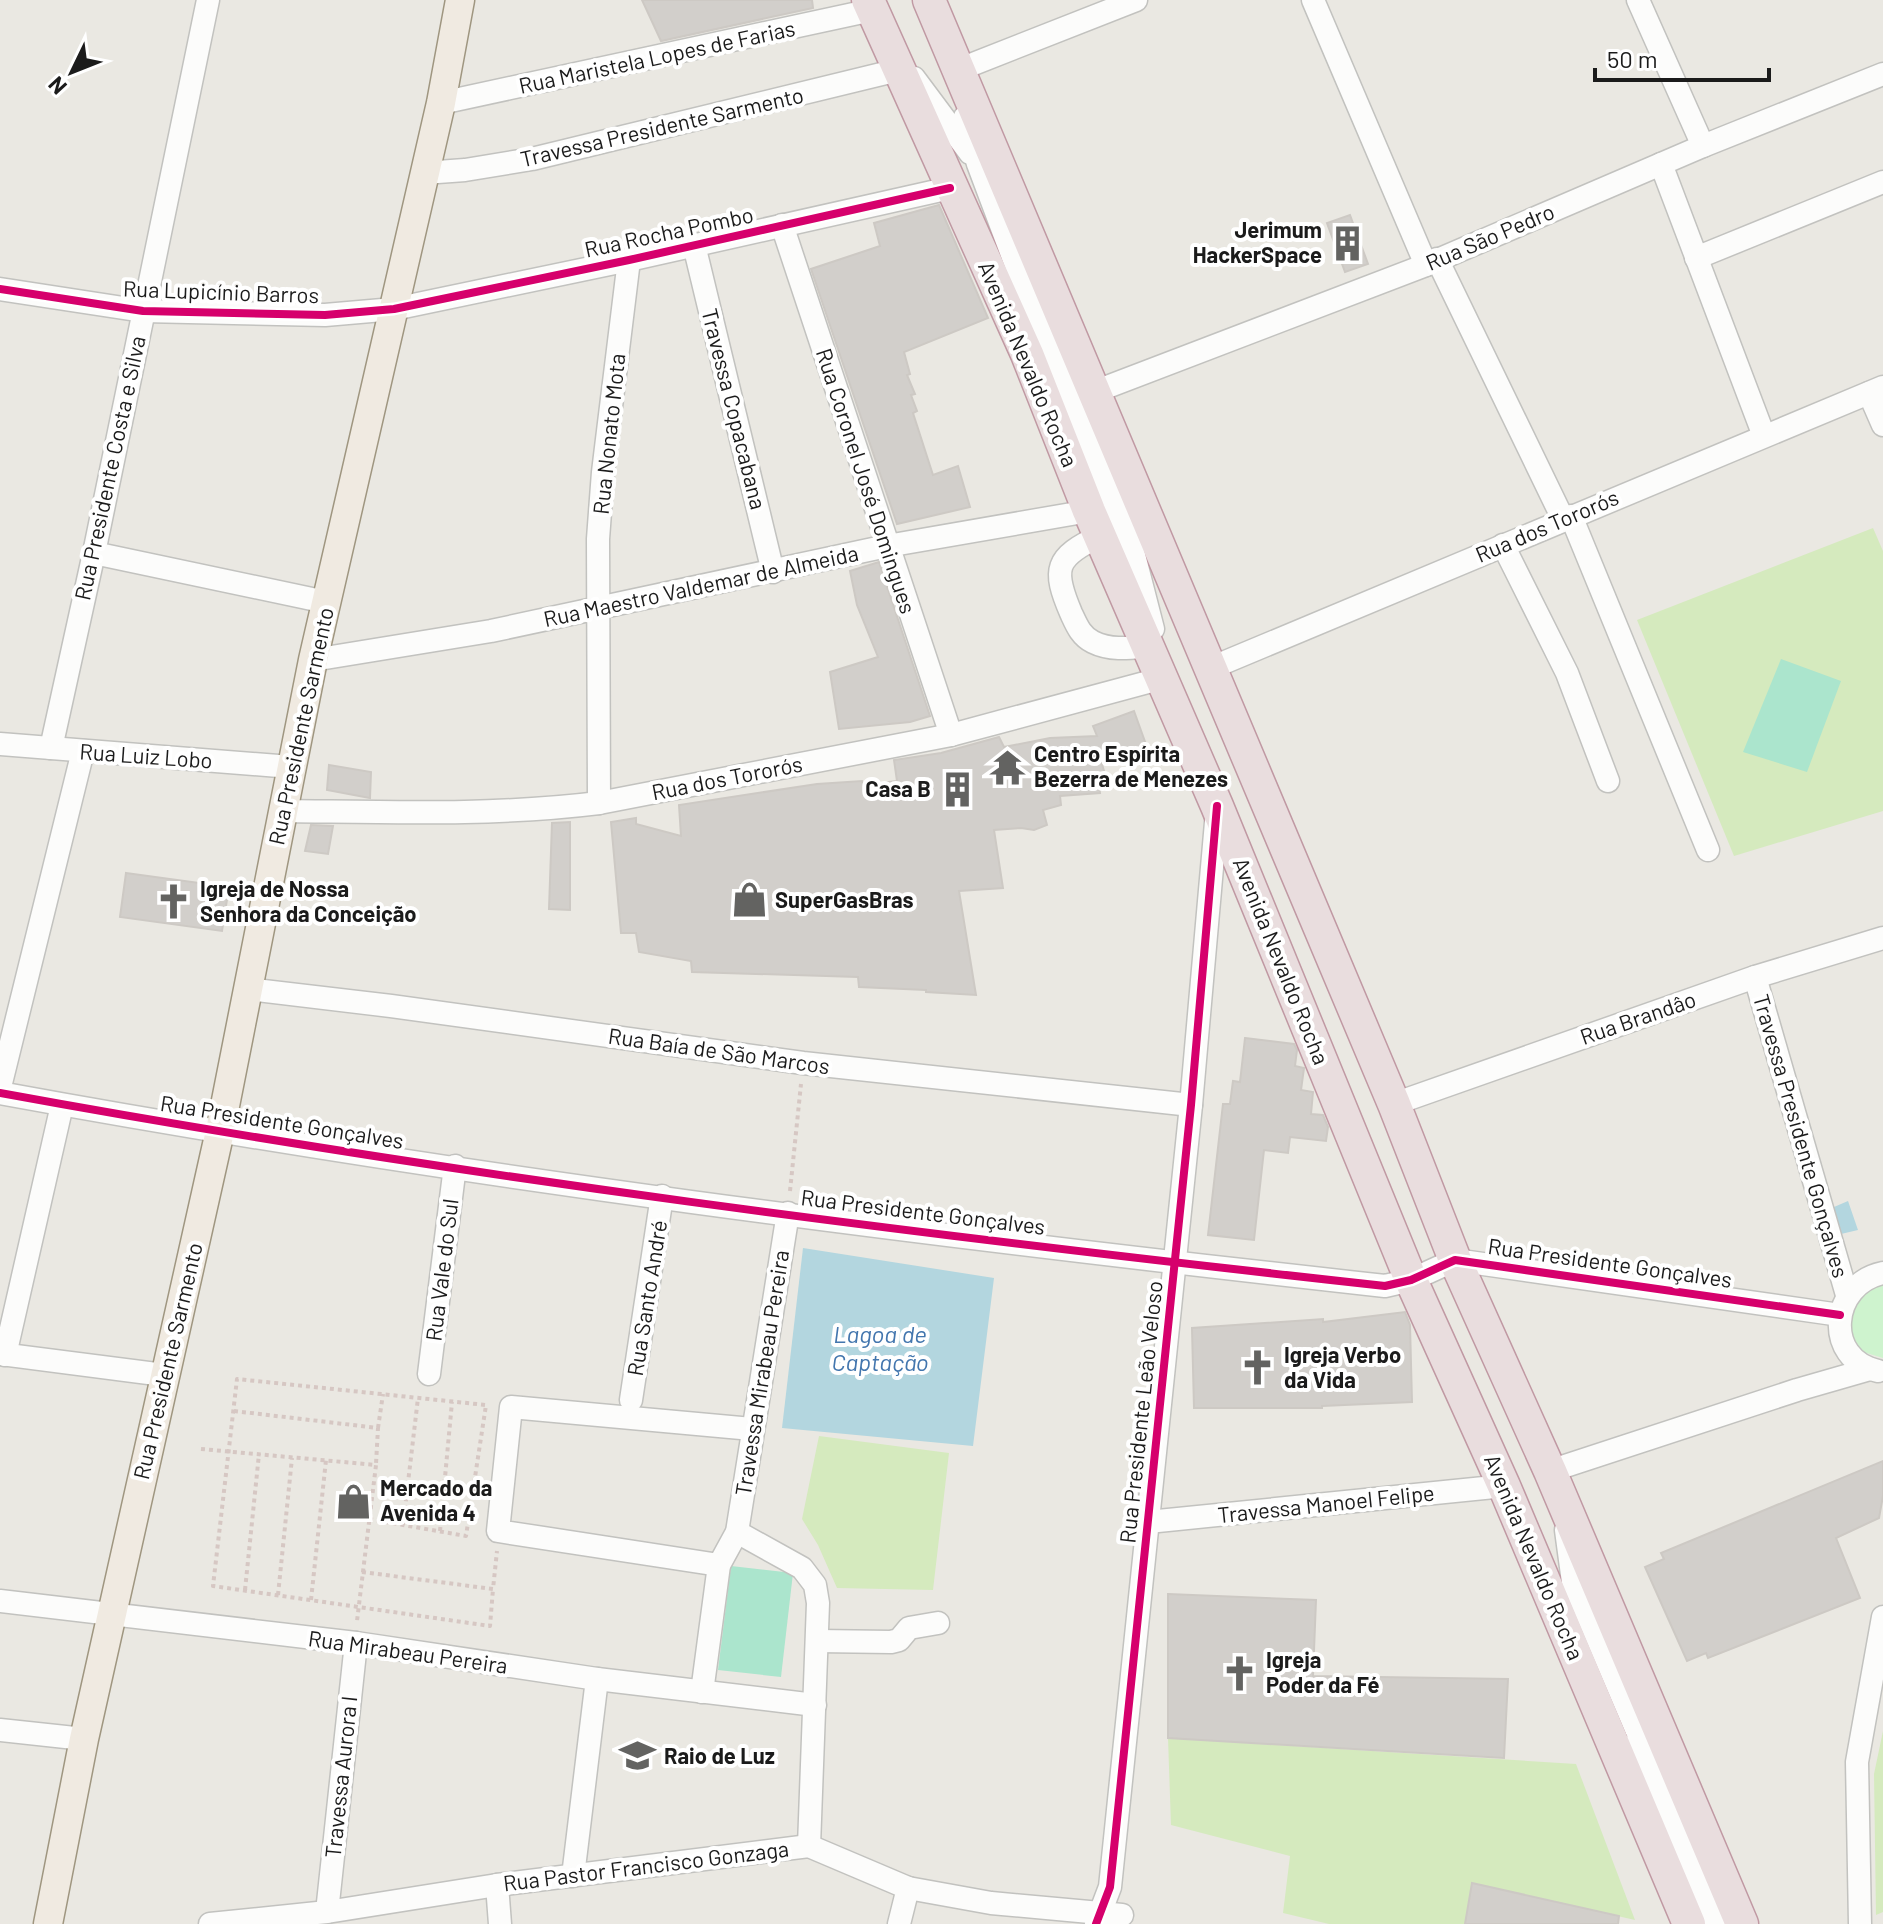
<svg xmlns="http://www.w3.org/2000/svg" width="1883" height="1924" font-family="Barlow,sans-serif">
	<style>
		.grass { fill: #d5eabe }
		.park { fill: #cef3ce }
		.pitch { fill: #abe5cd }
		.water { fill: #b3d6df }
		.building { fill: #d2cfcb; stroke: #cdc9c4; stroke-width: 2 }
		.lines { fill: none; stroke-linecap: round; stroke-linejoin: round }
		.minor-casing { stroke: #c2c2bf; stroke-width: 25 }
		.major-casing { stroke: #9f9680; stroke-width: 31 }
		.highway-casing { stroke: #c099a3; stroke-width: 35 }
		.path { stroke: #d6c7c3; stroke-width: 4; stroke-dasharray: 4 4; stroke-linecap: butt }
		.minor { stroke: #fcfcfb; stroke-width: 22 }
		.major { stroke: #f0eae1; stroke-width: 28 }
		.highway { stroke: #e9ddde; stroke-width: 32 }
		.cycleway-casing { stroke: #fff; stroke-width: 13 }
		.cycleway { stroke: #d6006c; stroke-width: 8 }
		.labels { text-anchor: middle; stroke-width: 8; stroke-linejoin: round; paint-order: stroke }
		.street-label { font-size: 22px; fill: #1b1b1b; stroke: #fff }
		.poi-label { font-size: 22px; font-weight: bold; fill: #1b1b1b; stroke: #fff; text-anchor: start }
		.water-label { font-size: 24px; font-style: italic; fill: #4376ae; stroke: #fff }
	</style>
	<rect width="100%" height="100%" fill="#eae8e2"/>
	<!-- grass -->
	<g class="grass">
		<path d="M 1873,528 L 1883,551 L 1883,811 L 1734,856 L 1637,620 Z"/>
		<path d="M 819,1436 L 949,1453 L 933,1590 L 837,1588 L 818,1545 L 802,1519 Z"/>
		<path d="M 1883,1731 L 1883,1912 L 1876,1915 L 1874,1774 Z"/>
		<path d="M 1168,1738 L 1576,1764 L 1635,1920 L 1472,1883 L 1465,1924 L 1329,1924 L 1283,1913 L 1290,1856 L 1171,1825 Z"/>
	</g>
	<!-- park -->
	<path class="park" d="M 1883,1284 L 1883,1358 L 1863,1352 L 1849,1332 L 1855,1297 Z"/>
	<!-- pitch -->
	<g class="pitch">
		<path d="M 1781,659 L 1841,681 L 1807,772 L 1743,752 Z"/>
		<path d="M 731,1566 L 793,1573 L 781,1677 L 718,1670 Z"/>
	</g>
	<!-- water -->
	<g class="water">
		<path d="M 1848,1201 L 1858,1230 L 1841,1234 L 1834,1207 Z"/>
		<path d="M 803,1248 L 994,1278 L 973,1446 L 782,1428 Z"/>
	</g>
	<!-- building -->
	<g class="building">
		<path d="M 642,0 L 812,0 L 813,8 L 661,41 Z"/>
		<path d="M 939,205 L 988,318 L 904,352 L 910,374 L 907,375 L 915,394 L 911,395 L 917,411 L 913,413 L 933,475 L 958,466 L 970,507 L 897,524 L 811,269 L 880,246 L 874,223 Z"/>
		<path d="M 1350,215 L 1368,264 L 1345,272 L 1327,223 Z"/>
		<path d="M 879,562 L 930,716 L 910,722 L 839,729 L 830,672 L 878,657 L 857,605 L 850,571 Z"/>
		<path d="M 1134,711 L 1148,750 L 1101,761 L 1104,771 L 1098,776 L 1100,793 L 1060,796 L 1061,805 L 1043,810 L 1047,825 L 1034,830 L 1021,828 L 994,830 L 1003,888 L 959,891 L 976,995 L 926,992 L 926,990 L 859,987 L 858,977 L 692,972 L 691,961 L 639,952 L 636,933 L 621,933 L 611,822 L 636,818 L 636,824 L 681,836 L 679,805 L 817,784 L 862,781 L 863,785 L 897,781 L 894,760 L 941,753 L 999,737 L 1004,747 L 1050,738 L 1097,736 L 1093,726 Z"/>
		<path d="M 329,765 L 371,772 L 370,798 L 327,790 Z"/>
		<path d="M 570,822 L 570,910 L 549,909 L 552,823 Z"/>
		<path d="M 311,825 L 333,826 L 328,854 L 305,851 Z"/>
		<path d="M 126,873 L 229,887 L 222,931 L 120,917 Z"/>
		<path d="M 1245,1038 L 1294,1044 L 1297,1050 L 1295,1066 L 1304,1068 L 1301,1090 L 1313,1092 L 1311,1114 L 1323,1115 L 1328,1127 L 1326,1141 L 1290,1137 L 1288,1153 L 1264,1150 L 1254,1240 L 1208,1235 L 1223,1104 L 1230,1104 L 1233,1081 L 1240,1082 Z"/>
		<path d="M 1405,1312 L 1410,1325 L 1412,1402 L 1322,1406 L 1322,1408 L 1194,1408 L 1192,1328 L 1323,1319 L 1323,1322 Z"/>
		<path d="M 1883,1461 L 1883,1496 L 1879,1518 L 1836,1538 L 1860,1598 L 1708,1658 L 1706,1653 L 1687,1661 L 1645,1567 L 1664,1559 L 1661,1553 Z"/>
		<path d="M 1168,1594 L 1316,1600 L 1313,1676 L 1508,1679 L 1504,1758 L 1168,1738 Z"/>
		<path d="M 1472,1883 L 1619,1916 L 1618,1924 L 1465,1924 Z"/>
	</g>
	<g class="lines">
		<defs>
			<g id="minor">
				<path d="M 1313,0 L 1426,265"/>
				<path d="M 1638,0 L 1703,146"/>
				<path d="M 958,70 L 1136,0"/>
				<path d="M 914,78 L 970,153"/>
				<path d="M 441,103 L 872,10"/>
				<path d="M 965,117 L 978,164 L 1046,345 L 1133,551 L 1153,629"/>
				<path d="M 1661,164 L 1764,436"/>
				<path d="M 424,173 L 465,170 L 532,159 L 898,70"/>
				<path d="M 782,225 L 951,735"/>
				<path d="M 694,245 L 773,572"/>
				<path d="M 1696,258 L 1883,182"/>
				<path d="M 1437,259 L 1563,519"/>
				<path d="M 0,289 L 143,311 L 325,315 L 394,309 L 629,260 L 950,188"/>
				<path d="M 1094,392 L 1426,265 L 1703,146 L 1883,74"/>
				<path d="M 1869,393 L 1883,425"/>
				<path d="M 1571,516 L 1708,850"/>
				<path d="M 1100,536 C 1055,557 1052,569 1071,613 C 1077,626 1081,636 1093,642 C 1111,651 1130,648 1149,646"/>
				<path d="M 1503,545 L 1567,673 L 1608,781"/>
				<path d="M 94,553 L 326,602"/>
				<path d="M 313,660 L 491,631 L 887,546 L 1089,511"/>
				<path d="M 1211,668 L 1883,387"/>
				<path d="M 0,744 L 291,767"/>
				<path d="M 51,748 L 94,553 L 208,0"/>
				<path d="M 599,803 L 598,539 L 603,472 L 629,260"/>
				<path d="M 283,811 C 388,812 494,816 599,803 L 951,735 L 1163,678"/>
				<path d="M 1755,977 L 1847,1295"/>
				<path d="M 248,989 L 391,1006 L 803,1063 L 1191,1105"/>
				<path d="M 0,1087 L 83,751"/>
				<path d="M 0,1093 C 458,1177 922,1235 1385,1286 L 1411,1280 L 1455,1260 L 1840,1315"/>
				<path d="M 1394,1104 L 1755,977 L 1883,938"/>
				<path d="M 0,1354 L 164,1375"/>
				<path d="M 5,1355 L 62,1105"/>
				<path d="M 1878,1371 C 1823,1359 1830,1284 1883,1273"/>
				<path d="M 429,1374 L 455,1166"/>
				<path d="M 631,1400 L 662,1196"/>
				<path d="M 1550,1471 L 1797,1390 L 1870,1369"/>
				<path d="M 1148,1522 L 1504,1486"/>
				<path d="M 1566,1530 L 1573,1582 L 1636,1729 L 1658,1766 L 1664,1805"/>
				<path d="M 737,1532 L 802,1568 L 815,1585 L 818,1603 L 809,1846"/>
				<path d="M 719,1565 L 498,1531 L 511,1407 L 752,1429"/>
				<path d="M 0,1601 L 356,1643 L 597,1679 L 815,1705"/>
				<path d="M 818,1641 L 891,1642 L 899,1640 L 909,1628 L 938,1623"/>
				<path d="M 702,1692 L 719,1565 L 737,1532 L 788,1213"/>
				<path d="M 0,1730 L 84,1739"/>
				<path d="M 1638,1738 L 1641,1770 L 1664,1805 L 1714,1924"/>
				<path d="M 573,1876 L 597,1679"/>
				<path d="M 497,1885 L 500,1924"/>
				<path d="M 327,1912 L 356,1643"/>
				<path d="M 210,1924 L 327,1912 L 497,1885 L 809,1846 L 908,1888 L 991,1903 L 1122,1915"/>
				<path d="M 899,1924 L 908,1888"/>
				<path d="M 1096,1924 L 1110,1887 L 1191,1105 L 1217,811"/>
				<path d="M 1860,1924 L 1857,1762 L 1883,1617"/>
			</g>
			<path id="major" d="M 48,1924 L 84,1739 L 220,1131 L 313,660 L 441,103 L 460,0"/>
			<g id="highway">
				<path d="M 868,0 L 1027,354 L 1089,511 L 1217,806 L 1411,1280 L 1504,1486 L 1689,1924"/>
				<path d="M 929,0 L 1394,1104 L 1455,1260 L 1550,1471 L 1742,1924"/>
			</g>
		</defs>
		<!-- minor casing -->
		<use href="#minor" class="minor-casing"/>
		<!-- major casing -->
		<use href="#major" class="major-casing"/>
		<!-- highway casing -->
		<use href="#highway" class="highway-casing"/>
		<!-- path -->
		<g class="path">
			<path d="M 790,1191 L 801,1084"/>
			<path d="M 234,1411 L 378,1428 L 376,1464"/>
			<path d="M 378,1428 L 383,1394"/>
			<path d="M 201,1449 L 376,1465 L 357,1621"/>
			<path d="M 369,1519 L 466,1536 L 486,1405 L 237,1379 L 213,1586 L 490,1626 L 493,1589"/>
			<path d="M 403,1525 L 418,1398"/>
			<path d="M 440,1531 L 452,1402"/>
			<path d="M 362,1572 L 493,1589 L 497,1551"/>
			<path d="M 245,1590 L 259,1454"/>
			<path d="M 278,1595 L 292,1458"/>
			<path d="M 311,1600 L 326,1460"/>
		</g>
		<!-- minor -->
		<use href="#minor" class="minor"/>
		<!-- major -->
		<use href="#major" class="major"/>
		<!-- highway -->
		<use href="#highway" class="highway"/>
		<defs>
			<g id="cycleway">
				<path d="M 0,289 L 143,311 L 325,315 L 394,309 L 629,260 L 950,188"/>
				<path d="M 0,1093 C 458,1177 922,1235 1385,1286 L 1411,1280 L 1455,1260 L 1840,1315"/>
				<path d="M 1096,1924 L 1110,1887 L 1191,1105 L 1217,806"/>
			</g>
		</defs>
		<!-- cycleway casing -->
		<use href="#cycleway" class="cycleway-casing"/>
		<!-- cycleway -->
		<use href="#cycleway" class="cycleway"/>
	</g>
	<!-- icons -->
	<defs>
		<symbol id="building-bare" viewBox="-9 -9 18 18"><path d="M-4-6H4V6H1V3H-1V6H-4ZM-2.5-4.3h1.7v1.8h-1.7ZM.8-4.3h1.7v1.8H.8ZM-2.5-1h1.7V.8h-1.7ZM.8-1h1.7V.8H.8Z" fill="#636361" stroke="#fff" stroke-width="2.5" paint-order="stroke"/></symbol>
		<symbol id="temple-bare" viewBox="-9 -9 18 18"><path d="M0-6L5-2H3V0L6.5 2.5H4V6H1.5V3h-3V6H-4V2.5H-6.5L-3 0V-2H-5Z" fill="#636361" stroke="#fff" stroke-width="2.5" paint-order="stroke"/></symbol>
		<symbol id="shop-bare" viewBox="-9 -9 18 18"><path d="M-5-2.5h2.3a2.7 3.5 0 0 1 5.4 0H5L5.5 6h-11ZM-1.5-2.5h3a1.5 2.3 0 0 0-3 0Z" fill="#636361" stroke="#fff" stroke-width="2.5" paint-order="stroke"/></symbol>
		<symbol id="church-bare" viewBox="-9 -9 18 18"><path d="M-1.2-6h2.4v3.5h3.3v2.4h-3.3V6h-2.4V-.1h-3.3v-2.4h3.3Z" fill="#636361" stroke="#fff" stroke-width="2.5" paint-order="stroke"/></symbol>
		<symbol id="school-bare" viewBox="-9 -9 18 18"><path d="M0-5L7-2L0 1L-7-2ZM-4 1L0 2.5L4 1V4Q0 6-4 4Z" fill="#636361" stroke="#fff" stroke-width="2.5" paint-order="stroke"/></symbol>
	</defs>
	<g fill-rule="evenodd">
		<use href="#building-bare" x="1322" y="218" width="51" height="51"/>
		<use href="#temple-bare" x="982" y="742" width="51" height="51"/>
		<use href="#building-bare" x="932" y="764" width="51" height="51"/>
		<use href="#shop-bare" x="724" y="874" width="51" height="51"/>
		<use href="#church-bare" x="148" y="876" width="51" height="51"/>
		<use href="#church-bare" x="1232" y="1342" width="51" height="51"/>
		<use href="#shop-bare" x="328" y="1476" width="51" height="51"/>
		<use href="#church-bare" x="1214" y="1648" width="51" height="51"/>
		<use href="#school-bare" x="612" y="1730" width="51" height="51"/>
	</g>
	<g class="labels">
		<!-- street labels -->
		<g class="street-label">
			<text transform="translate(657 57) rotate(-12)" y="8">Rua Maristela Lopes de Farias</text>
			<text transform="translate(662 127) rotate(-13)" y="8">Travessa Presidente Sarmento</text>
			<text transform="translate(669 232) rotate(-12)" y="8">Rua Rocha Pombo</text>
			<text transform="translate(1490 237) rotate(-23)" y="8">Rua São Pedro</text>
			<text transform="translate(221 292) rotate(2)" y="8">Rua Lupicínio Barros</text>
			<text transform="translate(1028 364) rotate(67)" y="8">Avenida Nevaldo Rocha</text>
			<text transform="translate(734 409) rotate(76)" y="8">Travessa Copacabana</text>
			<text transform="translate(609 434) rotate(-84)" y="8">Rua Nonato Mota</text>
			<text transform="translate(110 468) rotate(-78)" y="8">Rua Presidente Costa e Silva</text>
			<text transform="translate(866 481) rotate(72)" y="8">Rua Coronel José Domingues</text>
			<text transform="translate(1547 526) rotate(-23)" y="8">Rua dos Tororós</text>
			<text transform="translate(701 586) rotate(-12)" y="8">Rua Maestro Valdemar de Almeida</text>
			<text transform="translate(301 726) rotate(-78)" y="8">Rua Presidente Sarmento</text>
			<text transform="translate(146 756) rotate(4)" y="8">Rua Luiz Lobo</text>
			<text transform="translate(727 778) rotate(-11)" y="8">Rua dos Tororós</text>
			<text transform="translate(1281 961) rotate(68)" y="8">Avenida Nevaldo Rocha</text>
			<text transform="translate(1638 1018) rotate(-19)" y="8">Rua Brandâo</text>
			<text transform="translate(719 1051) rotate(8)" y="8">Rua Baía de São Marcos</text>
			<text transform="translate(282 1122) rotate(9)" y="8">Rua Presidente Gonçalves</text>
			<text transform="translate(1801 1136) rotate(74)" y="8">Travessa Presidente Gonçalves</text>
			<text transform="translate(923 1212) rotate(7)" y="8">Rua Presidente Gonçalves</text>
			<text transform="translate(1610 1263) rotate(8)" y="8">Rua Presidente Gonçalves</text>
			<text transform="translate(442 1270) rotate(-83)" y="8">Rua Vale do Sul</text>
			<text transform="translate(647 1298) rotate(-81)" y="8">Rua Santo André</text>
			<text transform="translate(168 1361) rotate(-77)" y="8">Rua Presidente Sarmento</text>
			<text transform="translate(762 1373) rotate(-81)" y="8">Travessa Mirabeau Pereira</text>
			<text transform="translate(1141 1412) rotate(-84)" y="8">Rua Presidente Leão Veloso</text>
			<text transform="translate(1326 1504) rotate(-6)" y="8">Travessa Manoel Felipe</text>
			<text transform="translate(1534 1557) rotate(67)" y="8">Avenida Nevaldo Rocha</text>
			<text transform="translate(408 1652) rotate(8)" y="8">Rua Mirabeau Pereira</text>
			<text transform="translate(341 1777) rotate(-84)" y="8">Travessa Aurora I</text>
			<text transform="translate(646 1866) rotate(-7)" y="8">Rua Pastor Francisco Gonzaga</text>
		</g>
		<!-- poi labels -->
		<g class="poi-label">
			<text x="1322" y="238" text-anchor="end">Jerimum<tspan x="1322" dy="25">HackerSpace</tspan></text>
			<text x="1034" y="762">Centro Espírita<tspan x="1034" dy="25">Bezerra de Menezes</tspan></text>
			<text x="931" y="797" text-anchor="end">Casa B</text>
			<text x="200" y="897">Igreja de Nossa<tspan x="200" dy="25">Senhora da Conceição</tspan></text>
			<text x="775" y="908">SuperGasBras</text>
			<text x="1284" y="1363">Igreja Verbo<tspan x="1284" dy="25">da Vida</tspan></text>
			<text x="380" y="1496">Mercado da<tspan x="380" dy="25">Avenida 4</tspan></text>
			<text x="1266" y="1668">Igreja<tspan x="1266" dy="25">Poder da Fé</tspan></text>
			<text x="664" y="1764">Raio de Luz</text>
		</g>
		<!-- water labels -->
		<g class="water-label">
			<text x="880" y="1343">Lagoa de<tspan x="880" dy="28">Captação</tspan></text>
		</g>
	</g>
	<!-- north arrow -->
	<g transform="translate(72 72) rotate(227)" stroke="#ffffff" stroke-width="6" paint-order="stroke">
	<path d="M0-6L14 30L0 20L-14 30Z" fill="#1b1b1b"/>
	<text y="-12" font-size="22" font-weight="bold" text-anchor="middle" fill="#1b1b1b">N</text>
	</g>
	<!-- scale -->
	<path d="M1595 68v12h174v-12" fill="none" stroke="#1b1b1b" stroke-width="4"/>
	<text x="1607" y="68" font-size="24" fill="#1b1b1b" stroke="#ffffff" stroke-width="6" paint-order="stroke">50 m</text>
</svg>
